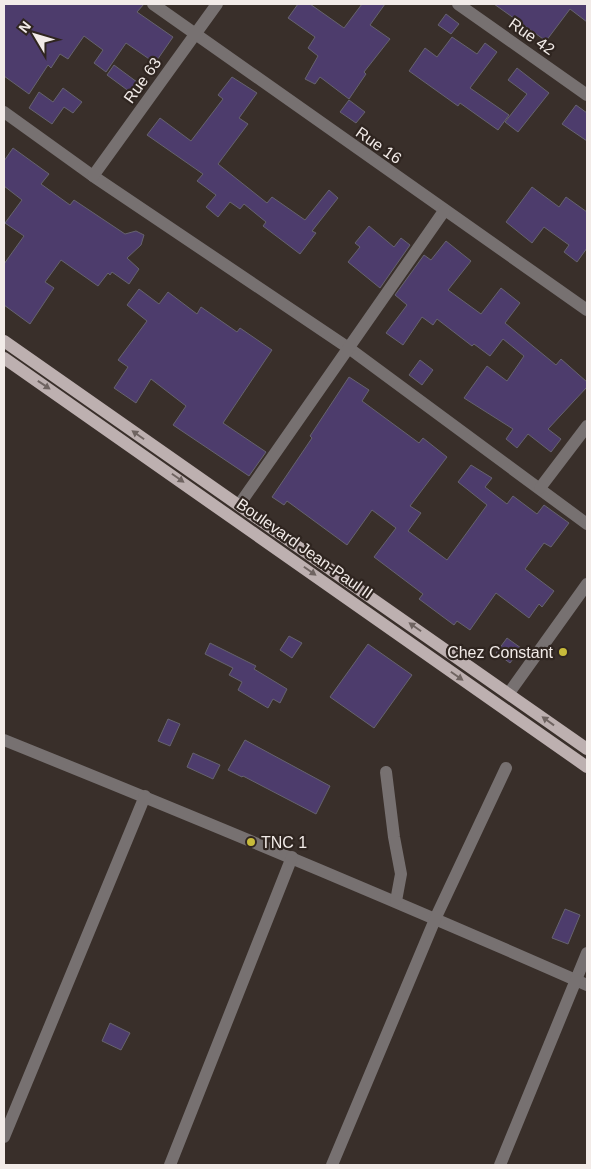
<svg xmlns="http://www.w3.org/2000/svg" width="591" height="1169" font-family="Helvetica,sans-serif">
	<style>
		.building { fill: #4d3c6c; stroke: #66636e }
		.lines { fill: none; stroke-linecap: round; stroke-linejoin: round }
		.minor { stroke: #777171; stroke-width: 12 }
		.major { stroke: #bdb0b0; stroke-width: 12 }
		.oneway { fill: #6f6461 }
		.poi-dot { fill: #c8bb3b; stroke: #2f2520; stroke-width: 2 }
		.labels { text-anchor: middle; stroke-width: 4.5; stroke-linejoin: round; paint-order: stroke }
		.street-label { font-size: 16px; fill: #f2ebe8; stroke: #2f2520 }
		.poi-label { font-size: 16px; fill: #f2ebe8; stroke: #2f2520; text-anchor: end }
	</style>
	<rect width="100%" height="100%" fill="#392f2a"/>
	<!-- building -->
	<g class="building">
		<path d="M 4,4 L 144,4 L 137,12 L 173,37 L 155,63 L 126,43 L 106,72 L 94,63 L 103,50 L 84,36 L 68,59 L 60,54 L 51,68 L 48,65 L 29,94 L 4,76 Z"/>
		<path d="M 298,4 L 310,4 L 344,28 L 362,4 L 385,4 L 370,25 L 390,39 L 364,72 L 366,74 L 349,99 L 320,77 L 315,84 L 305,79 L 318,56 L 308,48 L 315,37 L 288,18 Z"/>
		<path d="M 494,4 L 587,4 L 587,22 L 570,9 L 546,41 Z"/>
		<path d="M 446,14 L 459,24 L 451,34 L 438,25 Z"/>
		<path d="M 452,37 L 477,54 L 485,43 L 497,52 L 470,88 L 509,115 L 498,130 L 460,103 L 458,106 L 409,71 L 425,48 L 437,57 Z"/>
		<path d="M 114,65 L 141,85 L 134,95 L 107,75 Z"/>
		<path d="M 517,68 L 549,93 L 518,132 L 505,122 L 527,94 L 508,80 Z"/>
		<path d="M 232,77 L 257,93 L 239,118 L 248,124 L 218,164 L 267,203 L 272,197 L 305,220 L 329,190 L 338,198 L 312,231 L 316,233 L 300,254 L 263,226 L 266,222 L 244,204 L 240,209 L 230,202 L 218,217 L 206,207 L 216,195 L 197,181 L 203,174 L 147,135 L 160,118 L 191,141 L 223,99 L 218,95 Z"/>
		<path d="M 63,88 L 82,102 L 73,113 L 64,107 L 52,124 L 29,108 L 39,92 L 53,102 Z"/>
		<path d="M 349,100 L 365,112 L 356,123 L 340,112 Z"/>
		<path d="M 576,105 L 587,113 L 587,141 L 562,124 Z"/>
		<path d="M 13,148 L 49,174 L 41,184 L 70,205 L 74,200 L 125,234 L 136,231 L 144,235 L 141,245 L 127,258 L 139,269 L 129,284 L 112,272 L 110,275 L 108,273 L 98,286 L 61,260 L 45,282 L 54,288 L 30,324 L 4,305 L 4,264 L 24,236 L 5,223 L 22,200 L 4,186 L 4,161 Z"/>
		<path d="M 532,187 L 559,207 L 566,197 L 587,212 L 587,248 L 577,262 L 564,252 L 569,245 L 544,227 L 532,243 L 506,222 Z"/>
		<path d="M 369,226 L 394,247 L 401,238 L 410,245 L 380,288 L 348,262 L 360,247 L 355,243 Z"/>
		<path d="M 446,241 L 471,261 L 448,290 L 481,314 L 501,288 L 520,303 L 505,323 L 556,365 L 561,359 L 587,382 L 587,387 L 548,429 L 561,439 L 551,452 L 528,434 L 517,448 L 506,439 L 513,429 L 464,398 L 487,366 L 507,381 L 524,356 L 503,339 L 490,356 L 474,344 L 472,346 L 437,319 L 433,325 L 422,317 L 403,345 L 386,333 L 407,305 L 395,295 L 424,255 L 431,260 Z"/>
		<path d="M 139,289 L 159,304 L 168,292 L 197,314 L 201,307 L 237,332 L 240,328 L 272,350 L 223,423 L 266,452 L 249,476 L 173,425 L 186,406 L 151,379 L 136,403 L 114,388 L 128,367 L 118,360 L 147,321 L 127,305 Z"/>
		<path d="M 420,360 L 433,370 L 422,385 L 409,375 Z"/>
		<path d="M 349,377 L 369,390 L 362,401 L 419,443 L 423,438 L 447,457 L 410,506 L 421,513 L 408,531 L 447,560 L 487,505 L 458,482 L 471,465 L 492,478 L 485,487 L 507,504 L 513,496 L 537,514 L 544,505 L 569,523 L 551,547 L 544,543 L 525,569 L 554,591 L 542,607 L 539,604 L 529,618 L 496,593 L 470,630 L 457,621 L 454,625 L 419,599 L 423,594 L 374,557 L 396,528 L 372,510 L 347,545 L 287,501 L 284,505 L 272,497 L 312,438 L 310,436 Z"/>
		<path d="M 289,636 L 302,643 L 292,658 L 280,650 Z"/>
		<path d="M 507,638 L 521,648 L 510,663 L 496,653 Z"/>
		<path d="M 210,643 L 256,666 L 254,669 L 287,689 L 280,703 L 273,699 L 268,708 L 238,690 L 242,682 L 229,675 L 233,668 L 205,654 Z"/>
		<path d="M 368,644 L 412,675 L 374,728 L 330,697 Z"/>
		<path d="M 168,719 L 180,724 L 170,746 L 158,741 Z"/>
		<path d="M 245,740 L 330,786 L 316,814 L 243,776 L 242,777 L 228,770 Z"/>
		<path d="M 193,753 L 220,765 L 213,779 L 187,767 Z"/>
		<path d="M 565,909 L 580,915 L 568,944 L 552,938 Z"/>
		<path d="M 110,1023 L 130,1033 L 121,1050 L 102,1041 Z"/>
	</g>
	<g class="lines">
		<!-- minor -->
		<g class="minor">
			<path d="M 153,4 L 587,310"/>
			<path d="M 458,4 L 587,95"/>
			<path d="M 4,112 L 93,176 L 350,349 L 587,524"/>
			<path d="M 93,176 L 217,4"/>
			<path d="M 540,488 L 587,426"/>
			<path d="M 239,505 L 444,211"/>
			<path d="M 509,693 L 587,584"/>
			<path d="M 4,740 C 200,819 394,900 587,985"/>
			<path d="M 386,772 L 394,837 L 401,874 L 396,901"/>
			<path d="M 4,1137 L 145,796"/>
			<path d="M 170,1165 L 292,857"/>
			<path d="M 332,1165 L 436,917 L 506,768"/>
			<path d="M 500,1165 L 587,953"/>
		</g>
		<!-- major -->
		<g class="major">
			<path d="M 4,341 L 587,749"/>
			<path d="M 4,358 L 587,767"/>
		</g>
	</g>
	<!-- one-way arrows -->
	<defs><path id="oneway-solid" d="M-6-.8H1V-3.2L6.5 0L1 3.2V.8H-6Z" transform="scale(1.25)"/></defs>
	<g class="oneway">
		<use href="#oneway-solid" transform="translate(44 385) rotate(34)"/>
		<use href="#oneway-solid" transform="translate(138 435) rotate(-145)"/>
		<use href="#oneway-solid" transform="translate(178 478) rotate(35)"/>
		<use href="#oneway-solid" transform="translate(310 571) rotate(35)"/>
		<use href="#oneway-solid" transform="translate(415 627) rotate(-145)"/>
		<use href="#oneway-solid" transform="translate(457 676) rotate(35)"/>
		<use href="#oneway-solid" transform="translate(548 721) rotate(-144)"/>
	</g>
	<!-- markers -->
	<g class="poi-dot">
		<circle cx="563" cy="652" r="5"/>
		<circle cx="251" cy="842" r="5"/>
	</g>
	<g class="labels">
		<!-- street labels -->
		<g class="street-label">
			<text transform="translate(532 36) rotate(35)" y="6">Rue 42</text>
			<text transform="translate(142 80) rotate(-54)" y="6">Rue 63</text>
			<text transform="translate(379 145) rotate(35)" y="6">Rue 16</text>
			<text transform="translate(305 548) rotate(35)" y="6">Boulevard Jean-Paul II</text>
		</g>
		<!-- poi labels -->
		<g class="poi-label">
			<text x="553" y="658">Chez Constant</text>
			<text x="261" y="848" text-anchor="start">TNC 1</text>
		</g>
	</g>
	<!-- border -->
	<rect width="591" height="1169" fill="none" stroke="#f2ebe8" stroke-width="10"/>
	<!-- north arrow -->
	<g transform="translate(35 35) rotate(308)" stroke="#2f2520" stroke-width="4" paint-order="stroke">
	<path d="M0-4L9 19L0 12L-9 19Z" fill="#f2ebe8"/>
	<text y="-8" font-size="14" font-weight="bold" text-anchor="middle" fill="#f2ebe8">N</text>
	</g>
</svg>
